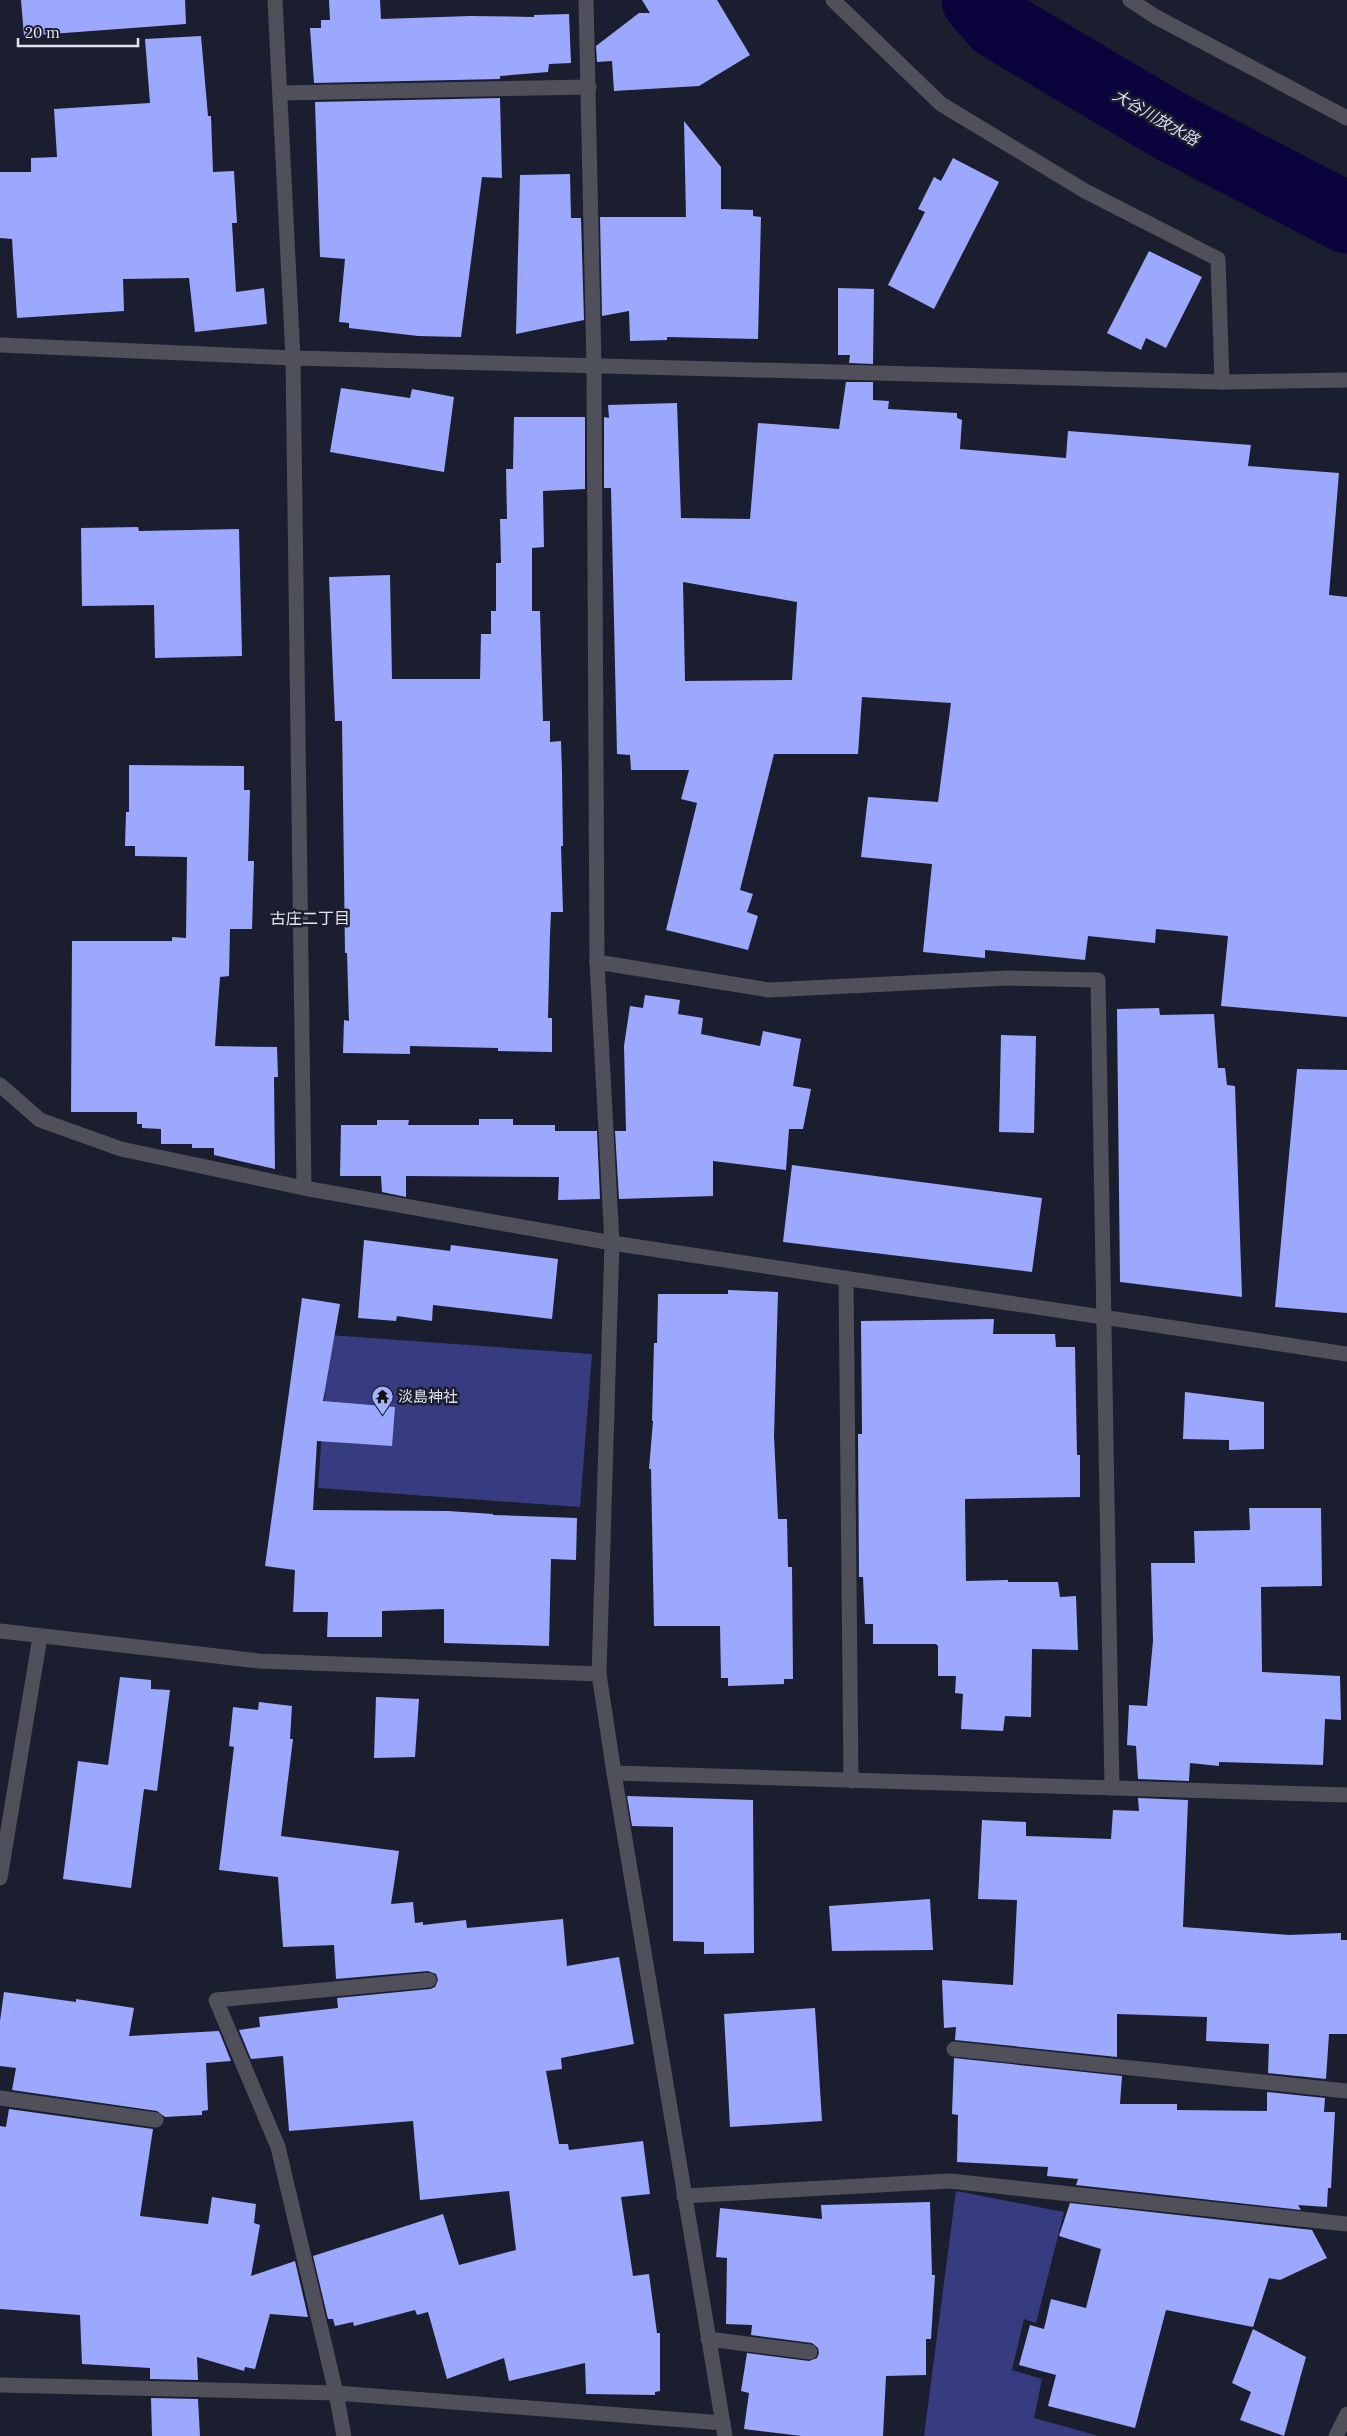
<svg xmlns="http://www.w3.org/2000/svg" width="1347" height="2436" font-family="Lora,'Noto Sans JP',serif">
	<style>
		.green { fill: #373c80 }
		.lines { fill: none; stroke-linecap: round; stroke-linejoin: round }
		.river { stroke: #0b033c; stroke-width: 71 }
		.building { fill: #9ca7fe; fill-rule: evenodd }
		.minor { stroke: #4f5059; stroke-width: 15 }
		.labels { text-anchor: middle; stroke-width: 5; stroke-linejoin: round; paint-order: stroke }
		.poi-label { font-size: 15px; fill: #e1e4ef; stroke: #1b1e2e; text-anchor: start }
		.water-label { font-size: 16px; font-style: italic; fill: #d7dcf2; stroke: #1b1e2e }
		.neighbourhood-label { font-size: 16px; fill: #e1e4ef; stroke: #1b1e2e }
	</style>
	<rect width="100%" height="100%" fill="#1b1e2e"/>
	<!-- green -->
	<g class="green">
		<path d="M 329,1335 L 592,1354 L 580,1507 L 318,1488 Z"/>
		<path d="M 956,2191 L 1064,2212 L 1036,2323 L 1024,2319 L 1012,2370 L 1042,2379 L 1034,2418 L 1099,2436 L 924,2436 Z"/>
	</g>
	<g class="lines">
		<!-- river -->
		<path class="river" d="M 977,0 L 998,24 L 1170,126 L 1347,218"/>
	</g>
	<!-- building -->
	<g class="building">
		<path d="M 21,0 L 185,0 L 186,24 L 24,36 Z"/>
		<path d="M 329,0 L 380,0 L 381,19 L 471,16 L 534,17 L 534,15 L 569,14 L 571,63 L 549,64 L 548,72 L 500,76 L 500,79 L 314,83 L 310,28 L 321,28 L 321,20 L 330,20 Z"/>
		<path d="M 642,0 L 717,0 L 750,55 L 699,86 L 614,91 L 612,61 L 597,62 L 596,46 L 639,13 L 650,13 Z"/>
		<path d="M 201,36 L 208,116 L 211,116 L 213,172 L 234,171 L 237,223 L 232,223 L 236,292 L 264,288 L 267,324 L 195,332 L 189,278 L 123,279 L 124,311 L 17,318 L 12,239 L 0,238 L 0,172 L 31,172 L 31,158 L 57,157 L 54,109 L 150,103 L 145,39 Z"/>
		<path d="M 500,98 L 502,178 L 482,177 L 461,337 L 418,336 L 349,328 L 349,323 L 339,322 L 345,259 L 320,257 L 315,102 Z"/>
		<path d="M 684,121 L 721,167 L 721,209 L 753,210 L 753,216 L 761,217 L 758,339 L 667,337 L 667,340 L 630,341 L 629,311 L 602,316 L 600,217 L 686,217 Z"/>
		<path d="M 953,158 L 999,182 L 934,309 L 888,285 L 925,212 L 918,209 L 934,177 L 941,181 Z"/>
		<path d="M 570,174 L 571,218 L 581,218 L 584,320 L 516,334 L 520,175 Z"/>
		<path d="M 1149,251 L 1202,277 L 1166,348 L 1146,338 L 1141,350 L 1107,333 Z"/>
		<path d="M 838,288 L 874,289 L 873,364 L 849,363 L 850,355 L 838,355 Z"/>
		<path d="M 846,382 L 873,382 L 873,400 L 889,401 L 888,409 L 957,413 L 957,418 L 962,420 L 960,449 L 1066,458 L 1068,431 L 1251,445 L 1248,466 L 1339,473 L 1329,595 L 1347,597 L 1347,1017 L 1221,1006 L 1228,936 L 1156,929 L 1155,943 L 1088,936 L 1085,960 L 985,950 L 985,958 L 923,952 L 932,864 L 861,857 L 868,797 L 938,802 L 951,703 L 862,697 L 858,754 L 774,754 L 740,890 L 753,894 L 747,912 L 758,916 L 748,950 L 666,930 L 697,803 L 681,799 L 689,770 L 631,770 L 630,755 L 617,754 L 611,488 L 604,488 L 604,417 L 609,418 L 608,405 L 677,403 L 681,518 L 750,519 L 758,423 L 839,429 ZM 683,582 L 797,602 L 792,680 L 685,681 Z"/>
		<path d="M 341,388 L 410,398 L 412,389 L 454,397 L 444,472 L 330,452 Z"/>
		<path d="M 514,417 L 585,417 L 585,489 L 543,491 L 544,547 L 532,548 L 532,611 L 540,611 L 543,721 L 550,721 L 550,742 L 561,741 L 562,773 L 563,846 L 561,846 L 563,912 L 551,912 L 550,934 L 548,1018 L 552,1018 L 552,1052 L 498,1051 L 498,1048 L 410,1046 L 410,1054 L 343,1053 L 344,1020 L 349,1021 L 347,953 L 345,953 L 342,721 L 335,721 L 329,577 L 390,575 L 392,679 L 480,679 L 481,634 L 491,634 L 491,611 L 496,611 L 496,563 L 501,563 L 500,519 L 507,519 L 506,469 L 513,469 Z"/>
		<path d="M 138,527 L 139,531 L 239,529 L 242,656 L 155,658 L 154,605 L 82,606 L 81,528 Z"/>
		<path d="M 129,765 L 244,766 L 244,790 L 250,790 L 248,861 L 254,861 L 252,929 L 230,929 L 229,976 L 220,977 L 215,1046 L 277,1047 L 278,1077 L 274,1077 L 275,1169 L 214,1155 L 214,1148 L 192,1148 L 192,1144 L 161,1144 L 161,1129 L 142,1128 L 142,1124 L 137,1124 L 137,1112 L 71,1112 L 72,941 L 172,941 L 172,937 L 186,938 L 187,857 L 135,856 L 135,846 L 125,846 L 126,812 L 129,812 Z"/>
		<path d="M 645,995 L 680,1000 L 678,1014 L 703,1018 L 701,1034 L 760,1046 L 763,1031 L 801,1039 L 793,1086 L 811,1089 L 803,1129 L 789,1129 L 786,1170 L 713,1161 L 713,1196 L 619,1199 L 615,1131 L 626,1131 L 624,1046 L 630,1006 L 643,1008 Z"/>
		<path d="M 1159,1008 L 1160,1015 L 1214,1014 L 1218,1068 L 1225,1068 L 1227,1085 L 1235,1086 L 1242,1297 L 1120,1282 L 1117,1009 Z"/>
		<path d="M 1001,1035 L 1036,1036 L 1034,1133 L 999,1132 Z"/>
		<path d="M 1297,1069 L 1347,1070 L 1347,1313 L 1275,1307 Z"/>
		<path d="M 479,1119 L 513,1119 L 513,1125 L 555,1125 L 555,1131 L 597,1131 L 600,1199 L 558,1200 L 559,1177 L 406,1176 L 406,1197 L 382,1192 L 381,1176 L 340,1176 L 341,1125 L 377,1125 L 377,1120 L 409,1120 L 408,1125 L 479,1125 Z"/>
		<path d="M 792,1165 L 1042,1198 L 1032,1272 L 783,1242 Z"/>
		<path d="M 364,1240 L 450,1251 L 451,1245 L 558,1259 L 552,1319 L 433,1305 L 432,1321 L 397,1316 L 396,1321 L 358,1318 Z"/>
		<path d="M 728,1290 L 778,1292 L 774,1436 L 778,1519 L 787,1519 L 788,1567 L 792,1567 L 793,1679 L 784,1679 L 784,1684 L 728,1686 L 728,1678 L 721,1678 L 720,1626 L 654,1626 L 651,1469 L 649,1469 L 653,1421 L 652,1421 L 654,1343 L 657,1343 L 658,1294 L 728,1294 Z"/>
		<path d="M 302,1298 L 340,1304 L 323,1401 L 395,1407 L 392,1446 L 317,1441 L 313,1510 L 448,1511 L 493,1514 L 493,1515 L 577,1518 L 576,1560 L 551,1559 L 549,1646 L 444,1643 L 444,1609 L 382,1611 L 382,1637 L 327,1637 L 328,1612 L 293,1612 L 295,1570 L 265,1566 Z"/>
		<path d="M 994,1319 L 993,1334 L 1055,1334 L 1056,1347 L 1075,1347 L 1077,1455 L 1080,1455 L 1080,1497 L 965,1499 L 966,1581 L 1008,1580 L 1008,1582 L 1058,1582 L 1060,1597 L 1076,1596 L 1078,1650 L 1032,1649 L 1031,1717 L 1005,1716 L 1003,1731 L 961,1729 L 963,1694 L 955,1693 L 956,1676 L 938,1676 L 938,1646 L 936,1644 L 873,1644 L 873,1624 L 865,1624 L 863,1577 L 859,1577 L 858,1434 L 862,1434 L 861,1321 Z"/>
		<path d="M 1185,1392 L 1264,1402 L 1264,1449 L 1229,1450 L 1229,1440 L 1183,1439 Z"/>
		<path d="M 1249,1508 L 1321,1508 L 1322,1586 L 1261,1587 L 1262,1672 L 1340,1676 L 1341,1720 L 1325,1719 L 1323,1765 L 1219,1762 L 1219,1766 L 1190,1763 L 1189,1781 L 1138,1779 L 1136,1746 L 1127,1745 L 1129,1705 L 1147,1706 L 1153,1641 L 1151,1563 L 1195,1563 L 1194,1531 L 1250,1530 Z"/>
		<path d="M 120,1677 L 151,1680 L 151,1689 L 170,1690 L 157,1791 L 144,1789 L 131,1888 L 63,1879 L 78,1761 L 108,1765 Z"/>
		<path d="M 376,1697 L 419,1699 L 415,1757 L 374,1758 Z"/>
		<path d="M 259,1702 L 292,1706 L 290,1739 L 293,1739 L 281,1836 L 399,1851 L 391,1904 L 413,1902 L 415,1923 L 423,1922 L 423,1925 L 466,1920 L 467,1928 L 563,1919 L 567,1966 L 619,1957 L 634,2044 L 561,2058 L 562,2069 L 546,2071 L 559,2144 L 568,2144 L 569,2150 L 643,2141 L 650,2194 L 621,2197 L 633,2276 L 649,2274 L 657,2333 L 660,2333 L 660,2391 L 655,2392 L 655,2395 L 586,2394 L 585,2363 L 509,2381 L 504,2358 L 447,2379 L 428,2312 L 417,2315 L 415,2310 L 354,2326 L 353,2322 L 335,2326 L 333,2319 L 328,2319 L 313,2256 L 443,2214 L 459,2265 L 516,2250 L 509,2191 L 420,2200 L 413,2121 L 289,2131 L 283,2056 L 251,2059 L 239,2030 L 260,2027 L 259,2017 L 338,2008 L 337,1998 L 430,1989 L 435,1987 L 438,1980 L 436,1974 L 428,1971 L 336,1979 L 334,1945 L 283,1947 L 278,1877 L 219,1870 L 234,1747 L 229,1746 L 233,1707 L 258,1710 Z"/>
		<path d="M 627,1796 L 753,1800 L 754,1953 L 704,1954 L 704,1942 L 673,1941 L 673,1827 L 632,1826 Z"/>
		<path d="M 1138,1798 L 1188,1800 L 1183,1927 L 1289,1935 L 1341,1933 L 1341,1940 L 1347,1940 L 1347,2034 L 1329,2034 L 1326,2079 L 1268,2073 L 1269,2044 L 1206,2041 L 1207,2017 L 1117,2014 L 1117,2057 L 955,2040 L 956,2027 L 944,2028 L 942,1980 L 1013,1985 L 1017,1900 L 978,1899 L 982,1820 L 1026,1822 L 1026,1836 L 1111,1839 L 1113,1810 L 1139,1811 Z"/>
		<path d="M 930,1899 L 933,1950 L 832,1951 L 829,1906 Z"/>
		<path d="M 4,1992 L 76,2002 L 76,1999 L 134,2008 L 129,2036 L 219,2031 L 231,2061 L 206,2063 L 208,2110 L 202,2111 L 202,2115 L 165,2117 L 157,2111 L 12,2090 L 16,2068 L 0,2066 L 0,2021 Z"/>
		<path d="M 815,2008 L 822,2121 L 730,2127 L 724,2014 Z"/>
		<path d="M 954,2058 L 1122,2076 L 1120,2104 L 1177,2104 L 1177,2110 L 1267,2111 L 1267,2092 L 1325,2098 L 1324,2112 L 1335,2112 L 1331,2188 L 1328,2188 L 1327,2207 L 1298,2205 L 1301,2210 L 1076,2185 L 1078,2179 L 1047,2176 L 1048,2167 L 957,2162 L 958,2115 L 952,2114 Z"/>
		<path d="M 9,2109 L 153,2129 L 140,2216 L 208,2224 L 212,2197 L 256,2204 L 254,2223 L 260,2225 L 251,2276 L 295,2261 L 308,2317 L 270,2314 L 255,2369 L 245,2367 L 244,2371 L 197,2357 L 198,2380 L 150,2379 L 150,2368 L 82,2364 L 80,2315 L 0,2309 L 0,2126 L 6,2127 Z"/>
		<path d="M 930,2202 L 932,2275 L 935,2275 L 931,2339 L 926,2339 L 926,2375 L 886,2376 L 883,2436 L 802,2436 L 744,2429 L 749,2393 L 741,2391 L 747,2353 L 809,2361 L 817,2358 L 819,2353 L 818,2348 L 812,2343 L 751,2335 L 752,2325 L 726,2324 L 727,2258 L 716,2257 L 720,2208 L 822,2219 L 821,2205 Z"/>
		<path d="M 1070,2203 L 1312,2230 L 1327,2258 L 1280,2280 L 1269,2278 L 1253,2327 L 1166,2310 L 1135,2428 L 1048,2406 L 1056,2375 L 1019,2365 L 1030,2325 L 1044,2329 L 1051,2299 L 1086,2308 L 1101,2249 L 1059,2236 Z"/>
		<path d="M 1253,2329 L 1306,2357 L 1284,2436 L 1240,2420 L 1251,2392 L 1232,2383 Z"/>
		<path d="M 151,2398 L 198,2399 L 200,2436 L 152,2436 Z"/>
	</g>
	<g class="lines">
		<!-- minor -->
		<g class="minor">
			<path d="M 275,0 L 293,358 L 304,1188"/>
			<path d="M 586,0 L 594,366 L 597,962 L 612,1243 L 599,1674 L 614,1773 L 725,2436"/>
			<path d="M 833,0 L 941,104 L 1085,191 L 1218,259 L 1222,382"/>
			<path d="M 1130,0 L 1156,17 L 1347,118"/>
			<path d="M 281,93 L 589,87"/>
			<path d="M 0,345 L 293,358 L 1222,382 L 1347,380"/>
			<path d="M 597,962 L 769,990 L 1008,978 L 1098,980 L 1112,1788"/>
			<path d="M 0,1085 L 40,1120 L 121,1149 L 304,1188 L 612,1243 L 1347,1354"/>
			<path d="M 846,1278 L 851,1781"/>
			<path d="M 0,1631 L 259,1661 L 599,1674"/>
			<path d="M 614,1773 L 1347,1795"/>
			<path d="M 0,1878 L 40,1637"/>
			<path d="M 954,2049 L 1347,2091"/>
			<path d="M 0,2098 L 156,2120"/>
			<path d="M 684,2196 L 950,2181 L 1347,2224"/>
			<path d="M 708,2339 L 810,2352"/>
			<path d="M 0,2385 L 336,2393 L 723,2423"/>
			<path d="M 344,2436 L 336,2393 L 278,2147 L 216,2000 L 429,1980"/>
			<path d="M 1336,2436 L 1347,2414"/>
		</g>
	</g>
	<!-- icons -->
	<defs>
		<symbol id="temple-pin" viewBox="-11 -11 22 30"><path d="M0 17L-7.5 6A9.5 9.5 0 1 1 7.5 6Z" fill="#a6b1fc" stroke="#1b1e2e"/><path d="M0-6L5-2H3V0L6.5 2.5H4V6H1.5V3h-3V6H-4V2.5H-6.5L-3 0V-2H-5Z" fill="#111"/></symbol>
	</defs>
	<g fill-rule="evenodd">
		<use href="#temple-pin" x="370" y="1384" width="25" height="34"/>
	</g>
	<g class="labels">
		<!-- poi labels -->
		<g class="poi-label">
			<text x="398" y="1402">淡島神社</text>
		</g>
		<!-- water labels -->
		<g class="water-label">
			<text transform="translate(1156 117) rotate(30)" y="6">大谷川放水路</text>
		</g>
		<!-- neighbourhood labels -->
		<g class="neighbourhood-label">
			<text x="310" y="924">古庄二丁目</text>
		</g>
	</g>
	<!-- scale -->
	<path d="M18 38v8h120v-8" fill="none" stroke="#e1e4ef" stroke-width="2.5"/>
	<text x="25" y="38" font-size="15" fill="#e1e4ef" stroke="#1b1e2e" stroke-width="4" paint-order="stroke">20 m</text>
</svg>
